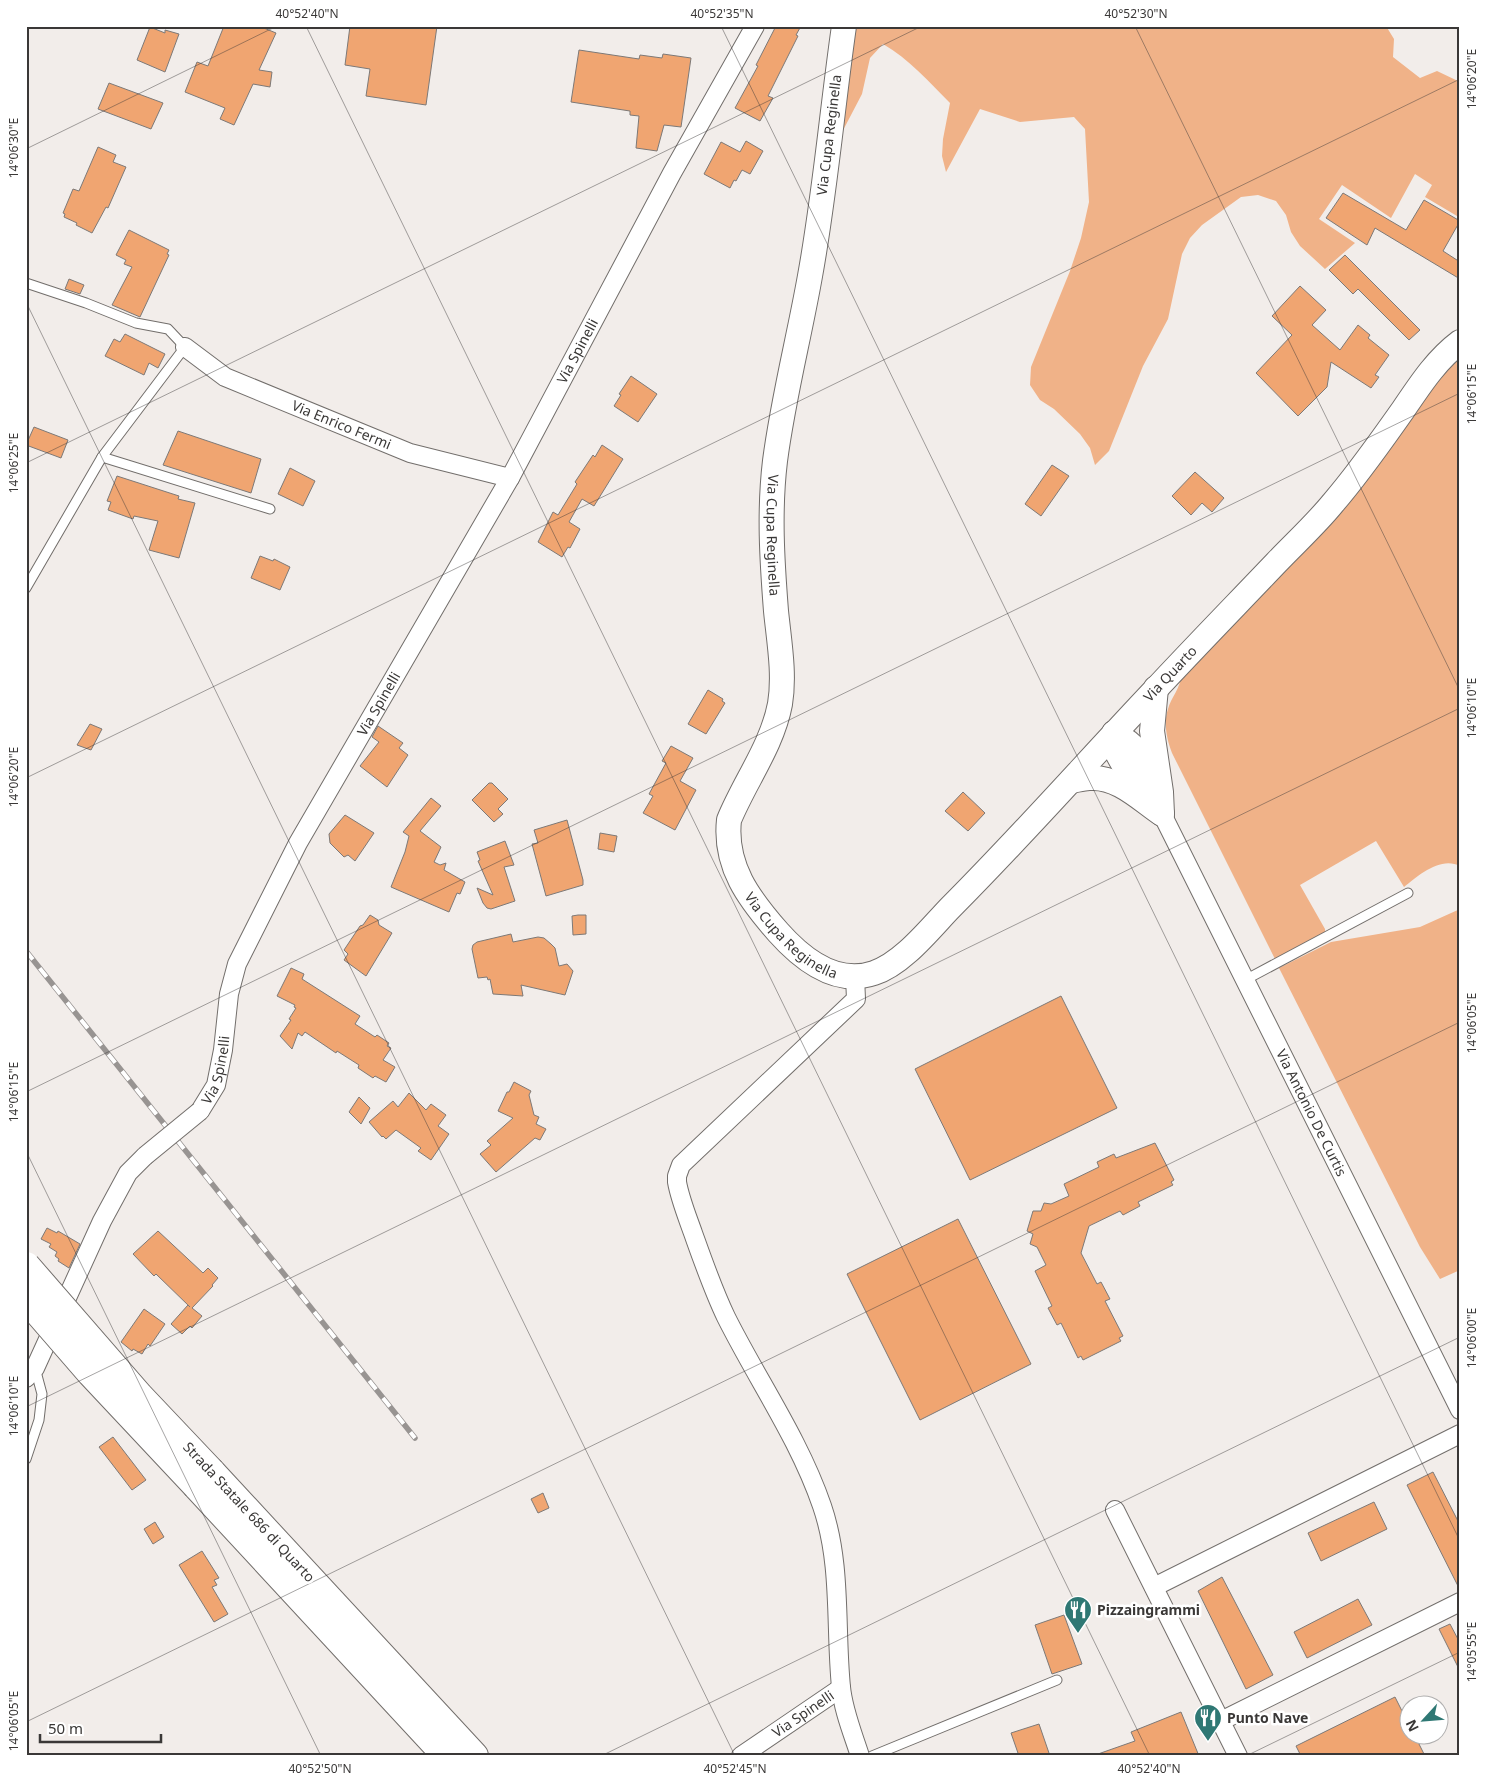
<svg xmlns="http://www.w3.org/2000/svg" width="1486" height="1782" font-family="'Noto Sans',sans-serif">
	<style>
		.green { fill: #f0b288 }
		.building { fill: #f0a571; stroke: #7d7977 }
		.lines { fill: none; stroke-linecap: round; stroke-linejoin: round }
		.lane-casing { stroke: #726e6b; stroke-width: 11 }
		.street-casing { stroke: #726e6b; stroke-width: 20 }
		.secondary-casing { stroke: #726e6b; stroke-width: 26 }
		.highway-casing { stroke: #726e6b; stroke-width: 30 }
		.lane { stroke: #fff; stroke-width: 9 }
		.street { stroke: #fff; stroke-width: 18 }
		.secondary { stroke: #fff; stroke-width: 24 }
		.highway { stroke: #fff; stroke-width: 28 }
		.rail-casing { stroke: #989492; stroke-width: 5.5 }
		.rail { stroke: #fff; stroke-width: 4; stroke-dasharray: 11; stroke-linecap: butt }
		.street-bridge-casing { stroke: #726e6b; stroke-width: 20; stroke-linecap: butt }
		.highway-bridge-casing { stroke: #726e6b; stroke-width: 30; stroke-linecap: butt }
		.street-bridge { stroke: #fff; stroke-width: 18 }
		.highway-bridge { stroke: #fff; stroke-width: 28 }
		.ticks { fill: none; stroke: #3a3837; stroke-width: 1; stroke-opacity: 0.45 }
		.labels { text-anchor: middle; stroke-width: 5; stroke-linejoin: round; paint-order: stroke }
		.street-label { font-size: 14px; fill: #3a3837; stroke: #fff }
		.poi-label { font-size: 14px; font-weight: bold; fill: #3a3837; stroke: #fff; text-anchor: start }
		.neatline { fill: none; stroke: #3a3837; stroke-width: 2 }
		.ticks-label { font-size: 12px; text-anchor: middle; fill: #3a3837 }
	</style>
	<rect width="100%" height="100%" fill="#f2edea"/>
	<!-- green -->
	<g class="green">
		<path d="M 851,26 L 1386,26 L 1394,39 L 1393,57 L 1420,78 L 1437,71 L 1460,82 L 1460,212 L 1457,216 L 1425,197 L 1432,185 L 1415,174 L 1391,218 L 1342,185 L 1319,219 L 1355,243 L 1325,269 L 1300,246 L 1291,232 L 1286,215 L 1276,201 L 1258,195 L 1241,197 L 1202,225 L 1190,238 L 1182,254 L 1168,319 L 1143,366 L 1109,451 L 1095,465 L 1090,448 L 1080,434 L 1054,409 L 1040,400 L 1030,385 L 1031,367 L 1070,271 L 1081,238 L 1089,202 L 1085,129 L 1074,117 L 1020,122 L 980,109 L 946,172 L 942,156 L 943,139 L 950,103 C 929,82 909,59 883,44 L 870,58 L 862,94 L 839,138 Z"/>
		<path d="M 1460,358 L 1460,866 C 1440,856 1418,876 1404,887 L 1376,841 L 1300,885 L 1325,929 L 1325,932 L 1275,959 L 1172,753 C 1167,740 1163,723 1168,709 C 1171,697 1181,688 1181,675 L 1304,552 L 1346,507 L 1446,368 Z"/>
		<path d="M 1460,909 L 1460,1270 L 1440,1279 L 1420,1247 L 1279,968 L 1331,942 L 1420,927 Z"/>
	</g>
	<!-- building -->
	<g class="building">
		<path d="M 224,26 L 259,26 L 276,33 L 259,70 L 272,72 L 270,87 L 253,84 L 234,125 L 220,119 L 225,108 L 185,92 L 197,62 L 208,66 Z"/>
		<path d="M 350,26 L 437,26 L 426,105 L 366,96 L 370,69 L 345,65 Z"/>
		<path d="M 776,26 L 801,26 L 796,35 L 798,36 L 768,96 L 773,98 L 760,121 L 735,108 L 758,66 L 756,65 Z"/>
		<path d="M 150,27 L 165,33 L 165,30 L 179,34 L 165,72 L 137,60 Z"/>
		<path d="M 579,50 L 639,59 L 640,55 L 662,58 L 663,54 L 691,58 L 681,127 L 664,125 L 657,151 L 636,148 L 639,116 L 630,115 L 630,111 L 571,102 Z"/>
		<path d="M 109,83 L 163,103 L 151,129 L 98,109 Z"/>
		<path d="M 746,141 L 763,151 L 750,174 L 742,170 L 736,181 L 734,180 L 730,188 L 704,174 L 721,142 L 740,152 Z"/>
		<path d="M 98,147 L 116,155 L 113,162 L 126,167 L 108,208 L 106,207 L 92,233 L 76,225 L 77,223 L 64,217 L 65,214 L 63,213 L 73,189 L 79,191 Z"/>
		<path d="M 1343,193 L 1406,230 L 1424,200 L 1460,221 L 1443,251 L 1460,262 L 1460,279 L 1375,228 L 1367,245 L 1326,218 Z"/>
		<path d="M 129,230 L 169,250 L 167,254 L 169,255 L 140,317 L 112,305 L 132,267 L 124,264 L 126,260 L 116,255 Z"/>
		<path d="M 1345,255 L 1420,330 L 1409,340 L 1358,289 L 1353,294 L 1329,270 Z"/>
		<path d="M 69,279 L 84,285 L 80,294 L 65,289 Z"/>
		<path d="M 1300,286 L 1326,310 L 1312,325 L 1340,350 L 1358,325 L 1370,335 L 1368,338 L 1389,355 L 1375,375 L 1379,377 L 1371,388 L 1331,362 L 1327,387 L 1298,416 L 1256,373 L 1292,335 L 1272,316 Z"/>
		<path d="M 125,334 L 165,354 L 158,368 L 149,363 L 144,375 L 105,356 L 114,339 L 120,342 Z"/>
		<path d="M 631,376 L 657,394 L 638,422 L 614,406 L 621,395 L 619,394 Z"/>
		<path d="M 34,427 L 68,440 L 61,458 L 26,445 Z"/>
		<path d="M 178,431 L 261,459 L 251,493 L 163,465 Z"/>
		<path d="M 602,445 L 623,459 L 594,506 L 582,499 L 569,522 L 580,529 L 570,548 L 568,547 L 562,557 L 538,542 L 553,512 L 558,515 L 577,484 L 575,482 L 593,455 L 595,457 Z"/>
		<path d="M 1052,465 L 1069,476 L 1041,516 L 1025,504 Z"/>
		<path d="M 290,468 L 315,481 L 303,506 L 278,494 Z"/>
		<path d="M 1195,472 L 1224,498 L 1212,512 L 1202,503 L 1191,515 L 1172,496 Z"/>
		<path d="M 117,476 L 179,496 L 178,499 L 195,503 L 179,558 L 149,550 L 158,521 L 134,516 L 133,519 L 108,510 L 111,502 L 107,501 Z"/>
		<path d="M 260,556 L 273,561 L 274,559 L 290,567 L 280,590 L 251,578 Z"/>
		<path d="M 708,690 L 723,699 L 722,701 L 725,703 L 706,734 L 688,724 Z"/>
		<path d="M 90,724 L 102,729 L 91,750 L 77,745 Z"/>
		<path d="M 378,726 L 403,743 L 399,748 L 408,755 L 387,787 L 360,766 L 379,742 L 372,737 Z"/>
		<path d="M 671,746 L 693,758 L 680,781 L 696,790 L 675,830 L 643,813 L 653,796 L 649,794 L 666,763 L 662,761 Z"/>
		<path d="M 489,783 L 492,783 L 508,799 L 498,809 L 503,814 L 494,822 L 472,800 Z"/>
		<path d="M 963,792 L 985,813 L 968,831 L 945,811 Z"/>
		<path d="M 431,798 L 441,806 L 420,831 L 441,847 L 434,862 L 440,865 L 446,863 L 444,870 L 465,882 L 460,894 L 457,893 L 449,912 L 391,887 L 405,852 L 409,836 L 403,832 Z"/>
		<path d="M 345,815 L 374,833 L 355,861 L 348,855 L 344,857 L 330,843 L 329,834 Z"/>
		<path d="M 567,820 L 583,880 L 583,885 L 546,896 L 532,844 L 538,843 L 534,830 Z"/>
		<path d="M 600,833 L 617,836 L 614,852 L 598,849 Z"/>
		<path d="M 505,841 L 514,865 L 504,867 L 515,901 L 491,909 L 487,908 L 483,903 L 477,888 L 493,895 L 478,861 L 480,860 L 477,852 Z"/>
		<path d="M 370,915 L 378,920 L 379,925 L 392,933 L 366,976 L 344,960 L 348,954 L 344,950 L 360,926 L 363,925 Z"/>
		<path d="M 578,915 L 586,915 L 586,934 L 573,935 L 572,916 Z"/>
		<path d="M 511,934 L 513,942 L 538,937 L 544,938 L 551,944 L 555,948 L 559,966 L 567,964 L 573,971 L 565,995 L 521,985 L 523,996 L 493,994 L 490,979 L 488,980 L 487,977 L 478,978 L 472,949 L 473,945 L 477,942 Z"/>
		<path d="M 291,968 L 304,974 L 302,979 L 360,1016 L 355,1024 L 375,1037 L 377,1035 L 389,1043 L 387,1046 L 391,1048 L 383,1060 L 395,1067 L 386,1082 L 375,1076 L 373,1078 L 358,1068 L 359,1065 L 337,1051 L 336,1053 L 305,1032 L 302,1036 L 298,1033 L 292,1049 L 280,1036 L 291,1020 L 289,1019 L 296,1008 L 294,1007 L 295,1005 L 277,996 Z"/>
		<path d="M 1061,996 L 1117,1108 L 970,1180 L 915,1069 Z"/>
		<path d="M 514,1082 L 531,1091 L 529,1095 L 534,1115 L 539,1117 L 536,1124 L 546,1129 L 540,1140 L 535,1138 L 496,1172 L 480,1154 L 491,1145 L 487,1141 L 513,1118 L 498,1111 L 507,1092 L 509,1092 Z"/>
		<path d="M 409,1093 L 426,1110 L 431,1104 L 446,1115 L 438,1126 L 449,1134 L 431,1160 L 418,1151 L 421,1148 L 396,1130 L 386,1139 L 383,1136 L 382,1137 L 369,1122 L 393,1101 L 398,1107 Z"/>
		<path d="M 359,1097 L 370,1108 L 361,1124 L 349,1112 Z"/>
		<path d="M 1155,1143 L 1174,1180 L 1171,1182 L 1173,1185 L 1138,1202 L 1140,1206 L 1123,1215 L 1120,1211 L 1089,1226 L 1081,1253 L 1097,1284 L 1101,1282 L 1110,1299 L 1105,1301 L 1123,1336 L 1119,1338 L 1121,1341 L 1083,1360 L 1081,1356 L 1078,1358 L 1061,1323 L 1057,1325 L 1048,1308 L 1052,1306 L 1035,1271 L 1046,1265 L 1037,1247 L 1030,1244 L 1033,1234 L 1027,1231 L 1033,1211 L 1041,1211 L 1044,1203 L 1051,1204 L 1069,1196 L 1064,1184 L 1099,1167 L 1097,1162 L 1114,1154 L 1116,1158 Z"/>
		<path d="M 958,1219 L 1031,1364 L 920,1420 L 847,1274 Z"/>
		<path d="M 47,1228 L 57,1233 L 58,1231 L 80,1244 L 69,1268 L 58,1261 L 59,1259 L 55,1256 L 57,1252 L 49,1247 L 51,1244 L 41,1239 Z"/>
		<path d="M 158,1231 L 203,1273 L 208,1268 L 218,1278 L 212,1285 L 213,1286 L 192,1308 L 202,1316 L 192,1328 L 190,1326 L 182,1334 L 171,1324 L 188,1305 L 190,1307 L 156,1274 L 154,1276 L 133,1254 Z"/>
		<path d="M 144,1309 L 165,1324 L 150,1346 L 148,1344 L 142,1354 L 133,1349 L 132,1351 L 121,1342 Z"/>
		<path d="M 113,1437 L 146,1480 L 132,1490 L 99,1447 Z"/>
		<path d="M 1433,1472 L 1460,1525 L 1460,1590 L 1407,1485 Z"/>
		<path d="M 543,1493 L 549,1508 L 538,1513 L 531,1499 Z"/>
		<path d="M 1374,1502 L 1387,1529 L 1321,1561 L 1308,1533 Z"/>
		<path d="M 155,1522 L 164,1537 L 153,1544 L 144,1529 Z"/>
		<path d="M 202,1551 L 219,1578 L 214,1580 L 217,1585 L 212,1587 L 228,1614 L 214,1622 L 179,1565 Z"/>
		<path d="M 1222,1577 L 1273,1675 L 1246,1689 L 1198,1591 Z"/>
		<path d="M 1358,1599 L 1372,1625 L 1307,1658 L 1294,1632 Z"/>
		<path d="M 1064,1615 L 1082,1664 L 1052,1674 L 1035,1625 Z"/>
		<path d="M 1450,1624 L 1460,1643 L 1460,1671 L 1439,1629 Z"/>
		<path d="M 1395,1697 L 1408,1723 L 1408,1734 L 1414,1734 L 1425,1756 L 1301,1756 L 1296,1746 Z"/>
		<path d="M 1181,1712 L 1199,1756 L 1099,1756 L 1098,1754 L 1135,1741 L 1131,1732 Z"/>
		<path d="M 1039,1724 L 1050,1756 L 1019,1756 L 1011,1733 Z"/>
	</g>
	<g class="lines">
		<defs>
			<g id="lane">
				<path d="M 26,283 L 86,303 L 136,323 L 168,329 L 185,347 L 102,457 L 26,588"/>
				<path d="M 102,457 L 270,509"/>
				<path d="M 1245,980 L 1408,893"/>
				<path d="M 26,1459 L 39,1420 L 42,1394 L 35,1368"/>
				<path d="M 872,1756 L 1057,1680"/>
			</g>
			<g id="street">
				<path id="s1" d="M 185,347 L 225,377 L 410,453 L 510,478"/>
				<path id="s2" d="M 1162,814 L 1460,1410"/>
				<path d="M 855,977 L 856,999 L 681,1165 L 677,1176 L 677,1182 C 680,1199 687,1216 693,1233 C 703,1261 713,1290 726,1317 C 758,1381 799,1439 822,1506 C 842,1564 835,1627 841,1687 C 843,1710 853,1734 860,1756"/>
				<path id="s3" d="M 200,1111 L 216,1085 L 223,1050 L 229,994 L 237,964 L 298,843 L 510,478 L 672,173 L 755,26"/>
				<path d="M 26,1378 L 35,1368 L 102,1221 L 128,1173 L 145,1156"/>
				<path d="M 1115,1510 L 1238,1756"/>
				<path d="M 1154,1587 L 1460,1434"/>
				<path d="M 1221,1721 L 1460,1602"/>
				<path id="s4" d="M 741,1756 L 841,1688"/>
			</g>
			<g id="secondary">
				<path id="s5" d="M 844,26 C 832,110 825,194 810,276 C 799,338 783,399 775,461 C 769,511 772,560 776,611 C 779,641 785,674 780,704 C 772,746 745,781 729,820 C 724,866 749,899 778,932 C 802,959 836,986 874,973 C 902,964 929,930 949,909 C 1020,838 1085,764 1154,691 C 1194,648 1235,606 1276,563 C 1295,543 1316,524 1333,503 C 1359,473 1381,441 1403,410 C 1420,385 1436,360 1460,342"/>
				<path d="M 1156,688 L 1152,731 L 1161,792 L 1162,814"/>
				<path d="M 1114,733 C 1136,745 1142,756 1153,777"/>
				<path d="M 1114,733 L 1116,751 L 1141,797"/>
				<path d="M 1071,781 C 1077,780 1084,778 1090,778 C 1118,776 1141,800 1162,814"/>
			</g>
			<g id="highway">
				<path d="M 211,1472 L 474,1756"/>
				<path d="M 197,1486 L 447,1756"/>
			</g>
		</defs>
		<!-- lane casing -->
		<use href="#lane" class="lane-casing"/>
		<!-- street casing -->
		<use href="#street" class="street-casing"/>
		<!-- secondary casing -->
		<use href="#secondary" class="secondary-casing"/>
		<!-- highway casing -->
		<use href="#highway" class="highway-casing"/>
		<!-- lane -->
		<use href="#lane" class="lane"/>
		<!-- street -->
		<use href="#street" class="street"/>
		<!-- secondary -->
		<use href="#secondary" class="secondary"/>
		<!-- highway -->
		<use href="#highway" class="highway"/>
		<defs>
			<path id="rail" d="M 26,951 L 415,1438"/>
		</defs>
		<!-- rail casing -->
		<use href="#rail" class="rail-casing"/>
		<!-- rail -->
		<use href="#rail" class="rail"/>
		<defs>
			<path id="street-bridge" d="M 145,1156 L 200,1111"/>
			<g id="highway-bridge">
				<path d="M 26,1266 L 139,1396 L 211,1472"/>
				<path d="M 26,1298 L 91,1373 L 197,1486"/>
			</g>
		</defs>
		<!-- street-bridge casing -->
		<use href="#street-bridge" class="street-bridge-casing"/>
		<!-- highway-bridge casing -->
		<use href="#highway-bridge" class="highway-bridge-casing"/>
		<!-- street-bridge -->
		<use href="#street-bridge" class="street-bridge"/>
		<!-- highway-bridge -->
		<use href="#highway-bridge" class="highway-bridge"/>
	</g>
	<!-- ticks -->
	<path class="ticks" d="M 306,26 L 1150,1756M 721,26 L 1460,1541M 1135,26 L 1460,691M 26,149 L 277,26M 26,302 L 735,1756M 26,463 L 922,26M 26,778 L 1460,79M 26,1092 L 1460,393M 26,1151 L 321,1756M 26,1407 L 1460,708M 26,1722 L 1460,1022M 601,1756 L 1460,1337M 1246,1756 L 1460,1652"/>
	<!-- icons -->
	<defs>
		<symbol id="restaurant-pin" viewBox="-11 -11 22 30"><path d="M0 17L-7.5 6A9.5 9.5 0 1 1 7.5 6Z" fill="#2f7874" stroke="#fff"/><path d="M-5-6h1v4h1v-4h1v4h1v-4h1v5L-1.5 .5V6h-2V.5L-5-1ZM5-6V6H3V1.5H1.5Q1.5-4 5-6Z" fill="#fff"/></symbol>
	</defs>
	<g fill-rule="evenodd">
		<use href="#restaurant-pin" x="1062" y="1594" width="32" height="43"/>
		<use href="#restaurant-pin" x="1192" y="1702" width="32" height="43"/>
	</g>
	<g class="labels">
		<!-- street labels -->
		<g class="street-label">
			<text transform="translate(829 135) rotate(-83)" y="5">Via Cupa Reginella</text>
			<text dy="5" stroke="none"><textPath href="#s3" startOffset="855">Via Spinelli</textPath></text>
			<text dy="5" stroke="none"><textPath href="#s1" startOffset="176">Via Enrico Fermi</textPath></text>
			<text dy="5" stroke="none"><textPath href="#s5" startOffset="515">Via Cupa Reginella</textPath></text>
			<text dy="5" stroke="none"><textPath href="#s5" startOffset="1471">Via Quarto</textPath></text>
			<text dy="5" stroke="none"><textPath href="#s3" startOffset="450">Via Spinelli</textPath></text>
			<text dy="5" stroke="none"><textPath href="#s5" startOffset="950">Via Cupa Reginella</textPath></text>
			<text dy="5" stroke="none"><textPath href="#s3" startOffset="45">Via Spinelli</textPath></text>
			<text dy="5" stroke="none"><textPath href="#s2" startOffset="334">Via Antonio De Curtis</textPath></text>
			<text transform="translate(249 1512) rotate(47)" y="5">Strada Statale 686 di Quarto</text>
			<text dy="5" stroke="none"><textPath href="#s4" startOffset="75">Via Spinelli</textPath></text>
		</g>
		<!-- poi labels -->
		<g class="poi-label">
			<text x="1097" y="1615">Pizzaingrammi</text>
			<text x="1227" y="1723">Punto Nave</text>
		</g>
	</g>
	<!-- border -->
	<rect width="1486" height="1782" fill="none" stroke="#ffffff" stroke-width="55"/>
	<!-- north arrow -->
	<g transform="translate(1424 1720) rotate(244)"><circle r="24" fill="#ffffff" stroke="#b0afaf"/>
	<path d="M0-4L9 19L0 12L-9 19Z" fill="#2f7874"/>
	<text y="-8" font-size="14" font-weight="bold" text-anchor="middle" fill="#3a3837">N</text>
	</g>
	<!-- scale -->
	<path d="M40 1734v8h121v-8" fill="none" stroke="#3a3837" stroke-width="2.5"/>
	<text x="48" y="1734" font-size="15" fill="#3a3837" stroke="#ffffff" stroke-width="4" paint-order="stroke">50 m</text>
	<rect x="28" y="28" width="1430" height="1726" class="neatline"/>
	<g class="ticks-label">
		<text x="307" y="18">40°52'40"N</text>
		<text x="722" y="18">40°52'35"N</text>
		<text x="1136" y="18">40°52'30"N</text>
		<text transform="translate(1472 79) rotate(-90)" y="4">14°06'20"E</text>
		<text transform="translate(14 148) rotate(-90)" y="4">14°06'30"E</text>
		<text transform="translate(1472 394) rotate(-90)" y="4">14°06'15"E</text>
		<text transform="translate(14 463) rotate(-90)" y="4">14°06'25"E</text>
		<text transform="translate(1472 708) rotate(-90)" y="4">14°06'10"E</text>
		<text transform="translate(14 777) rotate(-90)" y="4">14°06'20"E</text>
		<text transform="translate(1472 1023) rotate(-90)" y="4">14°06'05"E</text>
		<text transform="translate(14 1092) rotate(-90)" y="4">14°06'15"E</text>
		<text transform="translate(1472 1338) rotate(-90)" y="4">14°06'00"E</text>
		<text transform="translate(14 1406) rotate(-90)" y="4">14°06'10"E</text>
		<text transform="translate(1472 1652) rotate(-90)" y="4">14°05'55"E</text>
		<text transform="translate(14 1721) rotate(-90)" y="4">14°06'05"E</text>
		<text x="320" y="1773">40°52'50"N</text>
		<text x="735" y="1773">40°52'45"N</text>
		<text x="1149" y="1773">40°52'40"N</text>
	</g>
</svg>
